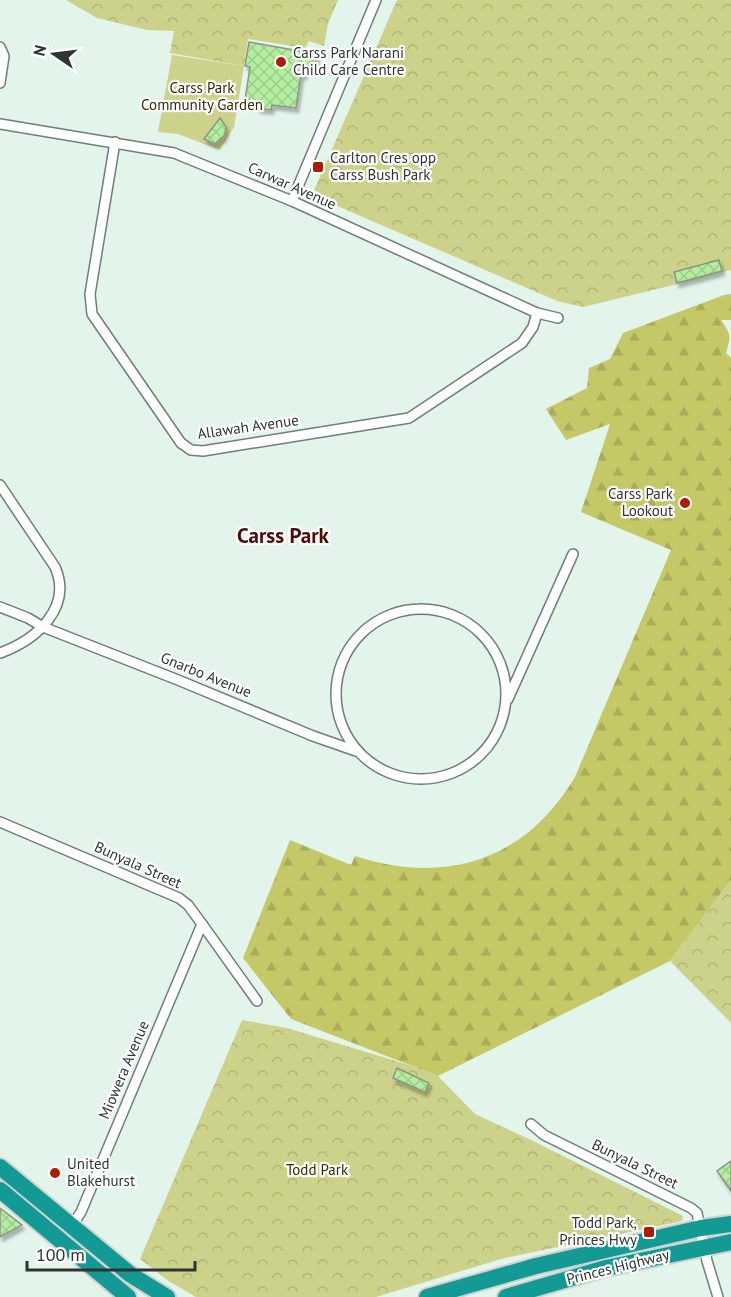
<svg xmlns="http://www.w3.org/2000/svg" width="731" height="1297" font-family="'PT Sans',sans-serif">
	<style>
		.green { fill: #cdd28b }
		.forest { fill: url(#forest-firs) }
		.park { fill: url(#park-crowns) }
		.building { fill: url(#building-cross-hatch); stroke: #8b9588; stroke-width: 1.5; filter: url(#shadow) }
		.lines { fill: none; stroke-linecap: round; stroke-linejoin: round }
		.street-casing { stroke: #6f7e77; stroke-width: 12 }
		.highway-casing { stroke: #d1d2d2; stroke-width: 20 }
		.street { stroke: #fff; stroke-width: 9 }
		.highway { stroke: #139a95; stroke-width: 16 }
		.poi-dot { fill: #ab1c03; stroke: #fff; stroke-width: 2 }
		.labels { text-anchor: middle; stroke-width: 4.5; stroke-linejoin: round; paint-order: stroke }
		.poi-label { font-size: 15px; fill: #2e3431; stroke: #fff; text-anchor: start }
		.park-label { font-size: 15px; fill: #2d2e03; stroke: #fff }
		.street-label { font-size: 15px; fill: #2e3431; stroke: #fff }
		.district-label { font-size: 21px; font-weight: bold; fill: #4f0c03; stroke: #fff }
	</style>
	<defs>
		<pattern id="forest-firs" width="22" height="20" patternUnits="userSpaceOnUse" patternTransform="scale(1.5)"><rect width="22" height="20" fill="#c4c866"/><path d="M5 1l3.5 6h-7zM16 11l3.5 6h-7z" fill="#a9ac59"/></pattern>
		<pattern id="park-crowns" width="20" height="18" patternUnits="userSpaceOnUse" patternTransform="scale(1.5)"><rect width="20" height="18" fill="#cdd28b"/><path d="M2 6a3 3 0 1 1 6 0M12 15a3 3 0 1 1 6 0" fill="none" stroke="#b0b578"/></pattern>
		<pattern id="building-cross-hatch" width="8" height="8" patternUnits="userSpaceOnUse" patternTransform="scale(1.5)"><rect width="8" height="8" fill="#b3ee9e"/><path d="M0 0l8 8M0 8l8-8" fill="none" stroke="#9acd89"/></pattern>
		<filter id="shadow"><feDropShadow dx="2.5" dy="4.5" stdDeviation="1.5" flood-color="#0004"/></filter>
	</defs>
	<rect width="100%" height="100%" fill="#e3f4eb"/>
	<!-- green -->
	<path class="green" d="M 172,55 L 244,66 L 234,127 L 220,150 L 178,134 L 158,132 Z"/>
	<!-- forest -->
	<path class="forest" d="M 731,294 L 731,320 L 721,320 C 731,335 731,335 726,353 L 731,358 L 731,880 L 670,961 L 438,1076 L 291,1019 L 243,958 L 290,840 L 351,865 L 355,856 C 446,886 526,860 575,777 L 671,550 L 581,512 L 610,424 L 566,440 L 546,409 L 587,388 L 589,368 L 610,359 L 623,333 L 724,295 Z"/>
	<!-- park -->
	<g class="park">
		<path d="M 66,0 L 338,0 L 328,24 L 324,46 L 309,41 L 305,48 L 248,39 L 244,66 L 170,53 L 174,31 L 147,30 L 97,18 Z"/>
		<path d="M 397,0 L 731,0 L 731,270 L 690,281 L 583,307 L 557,301 L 312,195 Z"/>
		<path d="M 731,880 L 731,1023 L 670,961 Z"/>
		<path d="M 242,1020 L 287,1028 L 409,1065 L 438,1076 L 475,1114 L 531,1140 L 683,1216 L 682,1221 L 501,1259 L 376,1297 L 196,1297 L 170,1282 L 140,1259 Z"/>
	</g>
	<!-- building -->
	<g class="building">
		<path d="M 249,42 L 305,52 L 317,57 L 313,68 L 307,66 L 304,75 L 301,74 L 296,108 L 272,105 L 271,110 L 257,108 L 258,102 L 245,100 L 250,67 L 245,66 Z"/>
		<path d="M 220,118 L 226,127 L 225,133 L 222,139 L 221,138 L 215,144 L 204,139 Z"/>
		<path d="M 719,260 L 722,271 L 677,283 L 674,272 Z"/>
		<path d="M 397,1068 L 429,1083 L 425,1092 L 393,1078 Z"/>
		<path d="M 731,1161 L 731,1191 L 717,1171 Z"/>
		<path d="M 0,1208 L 22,1225 L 0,1237 Z"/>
	</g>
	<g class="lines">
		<defs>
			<g id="street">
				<path d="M 0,47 L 4,56 L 0,83"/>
				<path d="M 0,124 L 174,153 L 292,201 L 537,313 L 558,318"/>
				<path d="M 115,142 L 90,294 L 92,314 L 181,443 L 191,450 L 203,451 L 409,418 L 522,343 L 533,327 L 537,313"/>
				<path d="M 292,201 L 376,0"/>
				<path d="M 0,485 L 55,567 C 73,608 36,640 0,653"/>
				<path d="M 0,607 L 28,618 L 43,627 L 178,680 L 313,736 L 356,751"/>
				<circle cx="421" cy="694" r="85"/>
				<path d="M 508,699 L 573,554"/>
				<path d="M 0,822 L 179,898 L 188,905 L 202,924 L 257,1001"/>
				<path d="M 531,1124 L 544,1135 L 691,1208 L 697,1213 L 707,1261 L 718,1297"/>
				<path d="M 71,1227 L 81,1212 L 202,924"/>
			</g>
			<g id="highway">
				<path d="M 0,1167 L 131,1275 L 167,1297"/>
				<path d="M 0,1190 L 128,1297"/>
				<path d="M 427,1297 L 536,1266 L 701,1228 L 731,1224"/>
				<path d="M 506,1297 L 606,1268 L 731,1242"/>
			</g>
		</defs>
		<!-- street casing -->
		<use href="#street" class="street-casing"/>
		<!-- highway casing -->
		<use href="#highway" class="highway-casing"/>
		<!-- street -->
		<use href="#street" class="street"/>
		<!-- highway -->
		<use href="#highway" class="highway"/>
	</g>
	<!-- markers -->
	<g class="poi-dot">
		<circle cx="281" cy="62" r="6"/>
		<rect x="312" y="161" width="12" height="12" rx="3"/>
		<circle cx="685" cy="503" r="6"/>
		<circle cx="55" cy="1173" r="6"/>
		<rect x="643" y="1226" width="12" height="12" rx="3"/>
	</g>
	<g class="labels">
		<!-- poi labels -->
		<g class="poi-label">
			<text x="293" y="58">Carss Park Narani<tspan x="293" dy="17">Child Care Centre</tspan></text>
			<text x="330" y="163">Carlton Cres opp<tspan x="330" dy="17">Carss Bush Park</tspan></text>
			<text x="673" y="499" text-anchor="end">Carss Park<tspan x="673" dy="17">Lookout</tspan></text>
			<text x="67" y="1169">United<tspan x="67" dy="17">Blakehurst</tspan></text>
			<text x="637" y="1228" text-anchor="end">Todd Park,<tspan x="637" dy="17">Princes Hwy</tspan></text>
		</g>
		<!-- park labels -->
		<g class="park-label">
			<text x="202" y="93">Carss Park<tspan x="202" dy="17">Community Garden</tspan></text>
			<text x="317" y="1175">Todd Park</text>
		</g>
		<!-- street labels -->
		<g class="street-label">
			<text transform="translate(292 186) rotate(24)" y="5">Carwar Avenue</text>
			<text transform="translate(248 427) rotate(-8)" y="5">Allawah Avenue</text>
			<text transform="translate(206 675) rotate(22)" y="5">Gnarbo Avenue</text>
			<text transform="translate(138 865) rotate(24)" y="5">Bunyala Street</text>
			<text transform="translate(124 1070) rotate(-67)" y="5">Miowera Avenue</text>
			<text transform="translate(635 1164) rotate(26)" y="5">Bunyala Street</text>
			<text transform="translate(618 1267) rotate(-14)" y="5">Princes Highway</text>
		</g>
		<!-- district labels -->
		<g class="district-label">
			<text x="283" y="543">Carss Park</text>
		</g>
	</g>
	<!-- north arrow -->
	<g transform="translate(54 54) rotate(284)" stroke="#ffffff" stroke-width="4.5" paint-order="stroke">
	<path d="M0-4.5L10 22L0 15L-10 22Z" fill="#2e3431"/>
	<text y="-9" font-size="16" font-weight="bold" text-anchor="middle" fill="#2e3431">N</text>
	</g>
	<!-- scale -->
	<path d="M27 1261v9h168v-9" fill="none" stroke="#2e3431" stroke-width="3"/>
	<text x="36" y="1261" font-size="18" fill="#2e3431" stroke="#ffffff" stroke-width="4.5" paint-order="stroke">100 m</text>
</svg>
